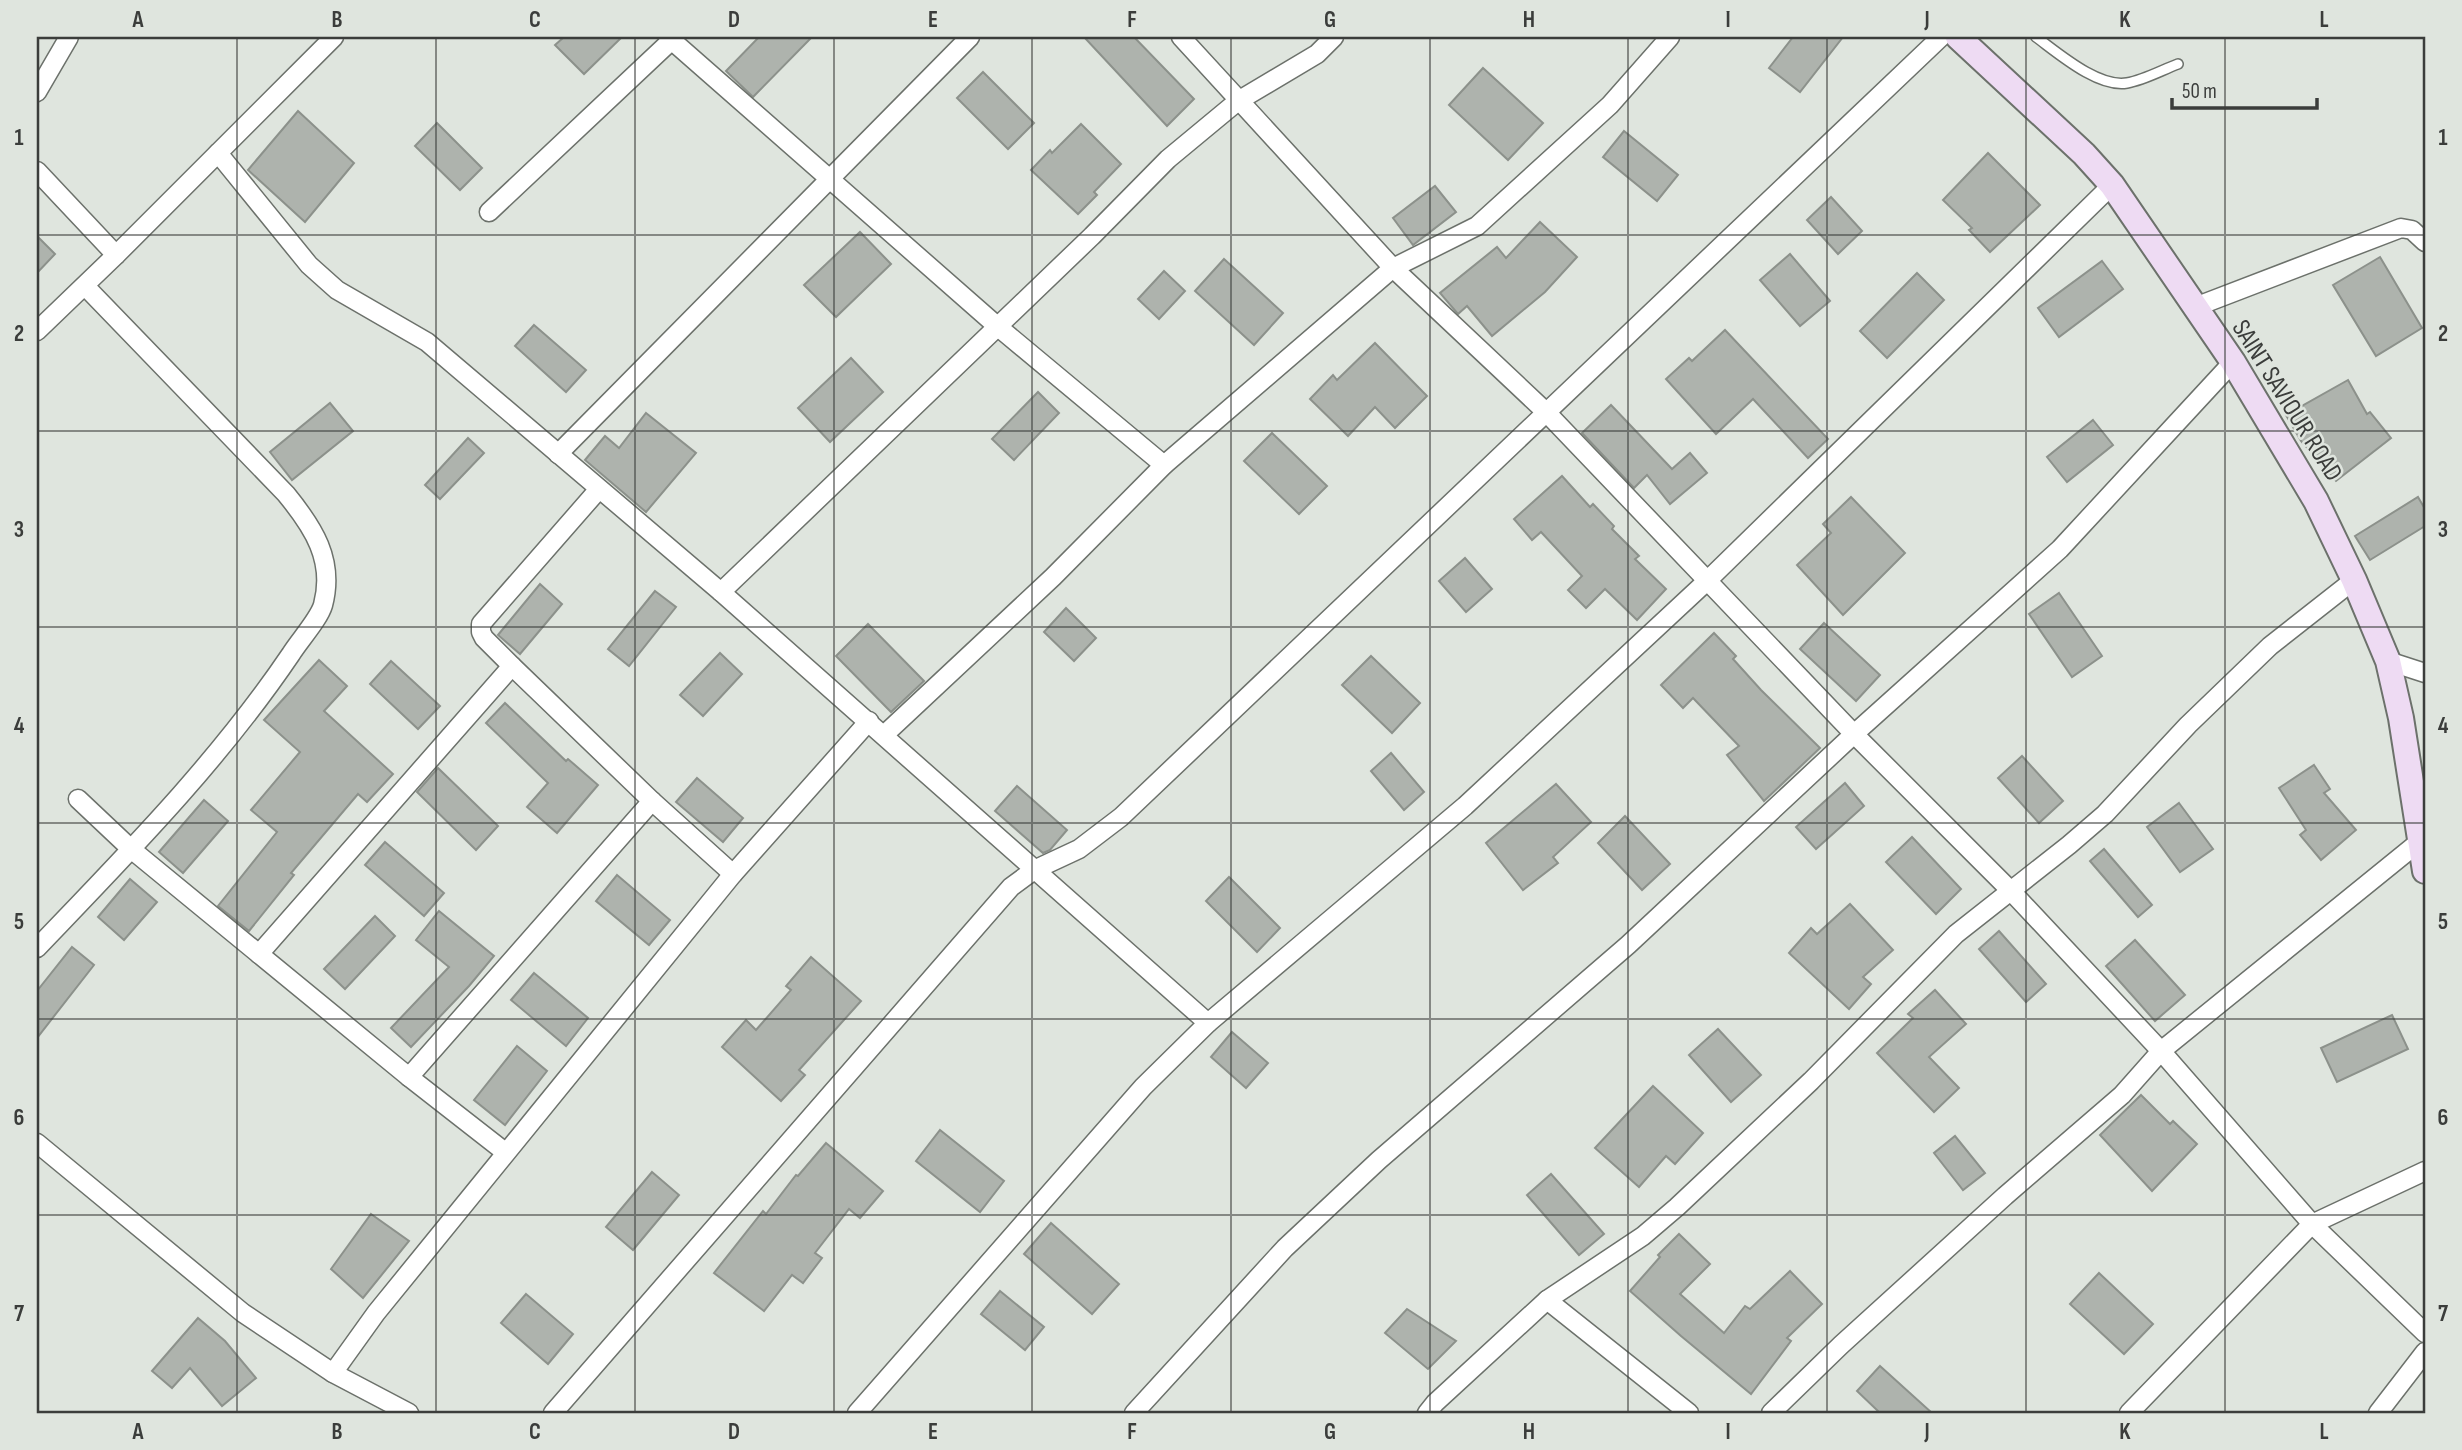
<svg xmlns="http://www.w3.org/2000/svg" width="2462" height="1450" font-family="'Sofia Sans Condensed',sans-serif">
	<style>
		.building { fill: #aeb3ad; stroke: #8c918b; stroke-width: 2 }
		.lines { fill: none; stroke-linecap: round; stroke-linejoin: round }
		.lane-casing { stroke: #6c716b; stroke-width: 12 }
		.street-casing { stroke: #6c716b; stroke-width: 21 }
		.secondary-casing { stroke: #6c716b; stroke-width: 28 }
		.lane { stroke: #fff; stroke-width: 9 }
		.street { stroke: #fff; stroke-width: 18 }
		.secondary { stroke: #eedbf3; stroke-width: 24 }
		.grid { fill: none; stroke: #3b3d3b; stroke-width: 2; stroke-opacity: 0.55 }
		.labels { text-anchor: middle; stroke-width: 5; stroke-linejoin: round; paint-order: stroke }
		.street-label { font-size: 26px; fill: #3b3d3b; stroke: #dfe5de }
		.neatline { fill: none; stroke: #3b3d3b; stroke-width: 2.5 }
		.grid-label { font-size: 23px; text-anchor: middle; font-weight: bold; fill: #3b3d3b }
	</style>
	<rect width="100%" height="100%" fill="#dfe5de"/>
	<!-- building -->
	<g class="building">
		<path d="M 564,37 L 622,37 L 584,74 L 555,45 Z"/>
		<path d="M 759,37 L 812,37 L 753,97 L 726,71 Z"/>
		<path d="M 1084,37 L 1134,37 L 1194,99 L 1167,126 Z"/>
		<path d="M 1793,37 L 1843,37 L 1800,92 L 1769,68 Z"/>
		<path d="M 1483,68 L 1543,123 L 1508,160 L 1449,105 Z"/>
		<path d="M 983,72 L 1034,123 L 1008,149 L 957,98 Z"/>
		<path d="M 298,111 L 354,163 L 305,222 L 248,170 Z"/>
		<path d="M 437,123 L 482,168 L 460,190 L 415,146 Z"/>
		<path d="M 1081,124 L 1121,164 L 1094,192 L 1097,195 L 1078,214 L 1031,170 L 1050,150 L 1052,153 Z"/>
		<path d="M 1624,131 L 1678,175 L 1657,201 L 1603,157 Z"/>
		<path d="M 1988,153 L 2040,205 L 1990,252 L 1969,230 L 1972,228 L 1943,200 Z"/>
		<path d="M 1435,186 L 1456,212 L 1413,245 L 1393,218 Z"/>
		<path d="M 1831,197 L 1862,231 L 1838,254 L 1807,220 Z"/>
		<path d="M 1540,222 L 1577,257 L 1545,292 L 1492,336 L 1467,306 L 1458,314 L 1440,293 L 1497,247 L 1506,258 Z"/>
		<path d="M 860,232 L 891,264 L 836,317 L 804,285 Z"/>
		<path d="M 37,236 L 55,254 L 37,273 Z"/>
		<path d="M 1790,254 L 1830,301 L 1800,326 L 1760,280 Z"/>
		<path d="M 2380,257 L 2422,328 L 2376,356 L 2333,285 Z"/>
		<path d="M 1224,259 L 1283,313 L 1254,345 L 1195,291 Z"/>
		<path d="M 2102,261 L 2123,289 L 2059,337 L 2038,308 Z"/>
		<path d="M 1164,271 L 1185,291 L 1159,319 L 1138,299 Z"/>
		<path d="M 1917,273 L 1944,300 L 1887,358 L 1860,331 Z"/>
		<path d="M 534,325 L 586,370 L 566,392 L 515,346 Z"/>
		<path d="M 1725,330 L 1828,439 L 1808,458 L 1753,399 L 1716,434 L 1666,379 L 1689,358 L 1692,361 Z"/>
		<path d="M 1375,343 L 1427,396 L 1395,428 L 1375,407 L 1348,436 L 1310,399 L 1333,375 L 1337,380 Z"/>
		<path d="M 851,358 L 883,392 L 830,442 L 798,408 Z"/>
		<path d="M 2348,380 L 2367,414 L 2370,412 L 2391,438 L 2336,481 L 2301,441 L 2286,415 Z"/>
		<path d="M 1038,392 L 1059,413 L 1014,460 L 992,439 Z"/>
		<path d="M 330,403 L 353,431 L 292,480 L 270,452 Z"/>
		<path d="M 1611,405 L 1672,469 L 1690,453 L 1707,473 L 1670,504 L 1647,475 L 1634,488 L 1582,433 Z"/>
		<path d="M 646,413 L 696,453 L 646,512 L 585,460 L 605,436 L 619,448 Z"/>
		<path d="M 2093,420 L 2113,445 L 2067,482 L 2047,457 Z"/>
		<path d="M 1272,433 L 1327,486 L 1299,514 L 1244,461 Z"/>
		<path d="M 468,438 L 484,453 L 440,499 L 425,485 Z"/>
		<path d="M 1562,476 L 1590,507 L 1593,504 L 1614,526 L 1612,529 L 1639,556 L 1635,559 L 1666,589 L 1637,620 L 1605,589 L 1586,608 L 1568,590 L 1582,576 L 1541,532 L 1532,540 L 1514,519 Z"/>
		<path d="M 1851,497 L 1905,553 L 1843,615 L 1797,565 L 1831,533 L 1823,524 Z"/>
		<path d="M 2418,497 L 2425,509 L 2425,526 L 2370,560 L 2355,536 Z"/>
		<path d="M 1465,558 L 1492,589 L 1466,612 L 1439,581 Z"/>
		<path d="M 540,584 L 562,604 L 520,654 L 498,635 Z"/>
		<path d="M 655,591 L 676,607 L 629,666 L 608,649 Z"/>
		<path d="M 2059,593 L 2102,656 L 2072,677 L 2029,614 Z"/>
		<path d="M 1066,608 L 1096,638 L 1074,661 L 1044,632 Z"/>
		<path d="M 1824,623 L 1880,675 L 1856,701 L 1800,649 Z"/>
		<path d="M 868,624 L 924,681 L 891,712 L 836,656 Z"/>
		<path d="M 1714,633 L 1736,656 L 1733,659 L 1761,690 L 1820,748 L 1764,801 L 1727,755 L 1739,746 L 1693,698 L 1683,708 L 1661,685 Z"/>
		<path d="M 720,653 L 742,674 L 703,716 L 680,695 Z"/>
		<path d="M 1371,656 L 1420,703 L 1392,733 L 1342,685 Z"/>
		<path d="M 319,660 L 347,686 L 324,711 L 393,774 L 367,802 L 358,794 L 291,873 L 294,875 L 249,931 L 218,906 L 277,832 L 251,810 L 300,752 L 264,720 Z"/>
		<path d="M 391,661 L 440,706 L 418,729 L 370,684 Z"/>
		<path d="M 505,703 L 566,761 L 568,759 L 598,785 L 557,833 L 527,807 L 548,783 L 486,723 Z"/>
		<path d="M 1391,753 L 1424,792 L 1404,810 L 1371,771 Z"/>
		<path d="M 2022,756 L 2063,801 L 2039,823 L 1998,778 Z"/>
		<path d="M 2314,765 L 2330,789 L 2324,793 L 2356,830 L 2321,860 L 2300,835 L 2306,830 L 2279,788 Z"/>
		<path d="M 438,768 L 498,826 L 476,850 L 417,792 Z"/>
		<path d="M 697,778 L 743,818 L 723,842 L 676,802 Z"/>
		<path d="M 1845,783 L 1864,806 L 1816,849 L 1796,827 Z"/>
		<path d="M 1556,784 L 1591,822 L 1553,857 L 1558,863 L 1523,890 L 1486,843 Z"/>
		<path d="M 1017,786 L 1067,830 L 1050,850 L 1043,853 L 995,811 Z"/>
		<path d="M 204,800 L 228,821 L 183,873 L 159,852 Z"/>
		<path d="M 2179,803 L 2213,849 L 2180,872 L 2147,827 Z"/>
		<path d="M 1625,816 L 1670,864 L 1642,890 L 1598,843 Z"/>
		<path d="M 1912,837 L 1961,889 L 1936,914 L 1886,862 Z"/>
		<path d="M 385,842 L 444,893 L 424,916 L 365,865 Z"/>
		<path d="M 2104,849 L 2152,905 L 2138,917 L 2090,861 Z"/>
		<path d="M 617,875 L 670,920 L 649,945 L 596,901 Z"/>
		<path d="M 1229,877 L 1280,928 L 1257,952 L 1206,901 Z"/>
		<path d="M 130,879 L 157,902 L 124,940 L 98,917 Z"/>
		<path d="M 1850,904 L 1893,950 L 1863,977 L 1871,984 L 1849,1009 L 1789,953 L 1811,928 L 1817,934 Z"/>
		<path d="M 439,911 L 494,956 L 469,986 L 411,1047 L 391,1028 L 449,967 L 416,940 Z"/>
		<path d="M 375,916 L 395,936 L 345,989 L 324,969 Z"/>
		<path d="M 1999,931 L 2046,984 L 2026,1002 L 1979,949 Z"/>
		<path d="M 2135,940 L 2185,995 L 2155,1021 L 2106,966 Z"/>
		<path d="M 72,947 L 94,965 L 37,1038 L 37,991 Z"/>
		<path d="M 811,957 L 861,1001 L 799,1070 L 805,1075 L 781,1101 L 722,1047 L 746,1020 L 756,1030 L 791,990 L 786,986 Z"/>
		<path d="M 534,973 L 588,1018 L 566,1046 L 511,1000 Z"/>
		<path d="M 1935,990 L 1966,1024 L 1929,1057 L 1959,1088 L 1934,1112 L 1877,1053 L 1913,1018 L 1908,1014 Z"/>
		<path d="M 2392,1015 L 2408,1049 L 2337,1082 L 2321,1048 Z"/>
		<path d="M 1718,1029 L 1761,1075 L 1731,1102 L 1689,1055 Z"/>
		<path d="M 1232,1032 L 1268,1063 L 1246,1088 L 1211,1057 Z"/>
		<path d="M 517,1046 L 547,1071 L 505,1125 L 474,1100 Z"/>
		<path d="M 1653,1086 L 1703,1133 L 1675,1164 L 1666,1156 L 1639,1187 L 1595,1148 Z"/>
		<path d="M 2141,1095 L 2170,1124 L 2173,1121 L 2197,1144 L 2152,1191 L 2100,1135 Z"/>
		<path d="M 940,1130 L 1004,1181 L 980,1212 L 916,1161 Z"/>
		<path d="M 1955,1136 L 1985,1173 L 1963,1190 L 1934,1153 Z"/>
		<path d="M 826,1143 L 883,1191 L 860,1218 L 849,1209 L 815,1253 L 822,1258 L 803,1283 L 792,1275 L 764,1311 L 714,1273 L 763,1211 L 766,1214 L 796,1175 L 798,1176 Z"/>
		<path d="M 652,1172 L 679,1195 L 633,1250 L 606,1227 Z"/>
		<path d="M 1551,1174 L 1604,1234 L 1579,1255 L 1527,1195 Z"/>
		<path d="M 371,1214 L 409,1241 L 363,1298 L 331,1269 Z"/>
		<path d="M 1051,1223 L 1119,1284 L 1092,1314 L 1024,1254 Z"/>
		<path d="M 1679,1234 L 1710,1264 L 1680,1294 L 1724,1333 L 1745,1306 L 1750,1309 L 1790,1271 L 1822,1304 L 1787,1338 L 1791,1341 L 1751,1394 L 1681,1336 L 1630,1291 L 1660,1257 L 1658,1255 Z"/>
		<path d="M 2099,1273 L 2153,1324 L 2124,1354 L 2070,1304 Z"/>
		<path d="M 1000,1291 L 1044,1327 L 1025,1350 L 981,1314 Z"/>
		<path d="M 526,1294 L 573,1334 L 548,1364 L 501,1323 Z"/>
		<path d="M 1407,1309 L 1456,1341 L 1428,1369 L 1385,1333 Z"/>
		<path d="M 198,1318 L 225,1341 L 256,1378 L 222,1406 L 190,1368 L 172,1388 L 152,1371 Z"/>
		<path d="M 1880,1366 L 1932,1413 L 1880,1413 L 1857,1391 Z"/>
	</g>
	<g class="lines">
		<defs>
			<path id="lane" d="M 2036,37 C 2058,53 2098,88 2127,83 C 2144,80 2162,70 2178,64"/>
			<g id="street">
				<path d="M 668,37 L 997,326 L 1164,465"/>
				<path d="M 1181,37 L 1393,268 L 1547,413 L 1854,734 L 2010,890 L 2161,1051 L 2312,1224 L 2425,1333"/>
				<path d="M 37,92 L 69,37"/>
				<path d="M 218,153 L 309,265 L 337,290 L 427,342 L 721,592 L 1208,1023"/>
				<path d="M 37,171 L 116,255"/>
				<path d="M 489,212 L 675,37"/>
				<path d="M 2195,307 L 2401,228 L 2412,230 L 2425,242"/>
				<path d="M 37,331 L 116,255 L 334,37"/>
				<path d="M 558,454 L 970,37"/>
				<path d="M 599,489 L 481,624 L 481,632 L 484,638 L 512,666 L 652,801 L 733,874"/>
				<path d="M 721,592 L 1092,236 L 1168,159 L 1238,101 L 1317,54 L 1334,37"/>
				<path d="M 2388,661 L 2425,673"/>
				<path d="M 884,735 L 1053,577 L 1164,465 L 1393,268 L 1477,226 L 1610,105 L 1670,37"/>
				<path d="M 78,799 L 131,849 L 409,1077 L 505,1152"/>
				<path d="M 37,948 C 126,855 218,762 291,654 C 299,641 319,619 323,605 C 335,560 313,527 286,494 L 85,286"/>
				<path d="M 259,954 L 512,666"/>
				<path d="M 409,1077 L 652,801"/>
				<path d="M 37,1143 L 243,1313 L 333,1373 L 409,1413"/>
				<path d="M 1547,1300 L 1689,1413"/>
				<path d="M 333,1373 L 376,1313 L 733,874 L 869,721"/>
				<path d="M 553,1413 L 1011,887 L 1034,870 L 1079,849 L 1121,817 L 1941,37"/>
				<path d="M 857,1413 L 1143,1087 L 1208,1023 L 1465,806 L 1708,580 L 2112,185"/>
				<path d="M 1134,1413 L 1285,1248 L 1379,1160 L 1628,945 L 1854,734 L 2060,549 L 2233,362"/>
				<path d="M 1427,1413 L 1435,1403 L 1547,1300 L 1643,1236 L 1677,1207 L 1811,1081 L 1956,934 L 2069,845 L 2105,814 L 2188,725 L 2270,646 L 2354,580"/>
				<path d="M 1771,1413 L 1841,1345 L 2005,1196 L 2122,1095 L 2161,1051 L 2419,842"/>
				<path d="M 2129,1413 L 2312,1224 L 2425,1171"/>
				<path d="M 2378,1413 L 2425,1352"/>
			</g>
			<path id="secondary" d="M 1958,37 L 2084,154 L 2112,185 L 2233,362 L 2316,501 L 2354,580 L 2388,661 L 2401,718 L 2425,871"/>
		</defs>
		<!-- lane casing -->
		<use href="#lane" class="lane-casing"/>
		<!-- street casing -->
		<use href="#street" class="street-casing"/>
		<!-- secondary casing -->
		<use href="#secondary" class="secondary-casing"/>
		<!-- lane -->
		<use href="#lane" class="lane"/>
		<!-- street -->
		<use href="#street" class="street"/>
		<!-- secondary -->
		<use href="#secondary" class="secondary"/>
	</g>
	<!-- grid -->
	<path class="grid" d="M 237,37 L 237,1413M 436,37 L 436,1413M 635,37 L 635,1413M 834,37 L 834,1413M 1032,37 L 1032,1413M 1231,37 L 1231,1413M 1430,37 L 1430,1413M 1628,37 L 1628,1413M 1827,37 L 1827,1413M 2026,37 L 2026,1413M 2225,37 L 2225,1413M 37,235 L 2425,235M 37,431 L 2425,431M 37,627 L 2425,627M 37,823 L 2425,823M 37,1019 L 2425,1019M 37,1215 L 2425,1215"/>
	<g class="labels">
		<!-- street labels -->
		<g class="street-label">
			<text transform="translate(2288 400) rotate(58)" y="9">SAINT SAVIOUR ROAD</text>
		</g>
	</g>
	<!-- border -->
	<rect width="2462" height="1450" fill="none" stroke="#dfe5de" stroke-width="77"/>
	<!-- scale -->
	<path d="M2172 98v10h145v-10" fill="none" stroke="#3b3d3b" stroke-width="3.5"/>
	<text x="2182" y="98" font-size="21" fill="#3b3d3b" stroke="#dfe5de" stroke-width="5" paint-order="stroke">50 m</text>
	<rect x="38" y="38" width="2386" height="1374" class="neatline"/>
	<g class="grid-label">
		<text x="138" y="27">A</text>
		<text x="337" y="27">B</text>
		<text x="535" y="27">C</text>
		<text x="734" y="27">D</text>
		<text x="933" y="27">E</text>
		<text x="1132" y="27">F</text>
		<text x="1330" y="27">G</text>
		<text x="1529" y="27">H</text>
		<text x="1728" y="27">I</text>
		<text x="1927" y="27">J</text>
		<text x="2125" y="27">K</text>
		<text x="2324" y="27">L</text>
		<text x="19" y="145">1</text>
		<text x="2443" y="145">1</text>
		<text x="19" y="341">2</text>
		<text x="2443" y="341">2</text>
		<text x="19" y="537">3</text>
		<text x="2443" y="537">3</text>
		<text x="19" y="733">4</text>
		<text x="2443" y="733">4</text>
		<text x="19" y="929">5</text>
		<text x="2443" y="929">5</text>
		<text x="19" y="1125">6</text>
		<text x="2443" y="1125">6</text>
		<text x="19" y="1321">7</text>
		<text x="2443" y="1321">7</text>
		<text x="138" y="1439">A</text>
		<text x="337" y="1439">B</text>
		<text x="535" y="1439">C</text>
		<text x="734" y="1439">D</text>
		<text x="933" y="1439">E</text>
		<text x="1132" y="1439">F</text>
		<text x="1330" y="1439">G</text>
		<text x="1529" y="1439">H</text>
		<text x="1728" y="1439">I</text>
		<text x="1927" y="1439">J</text>
		<text x="2125" y="1439">K</text>
		<text x="2324" y="1439">L</text>
	</g>
</svg>
